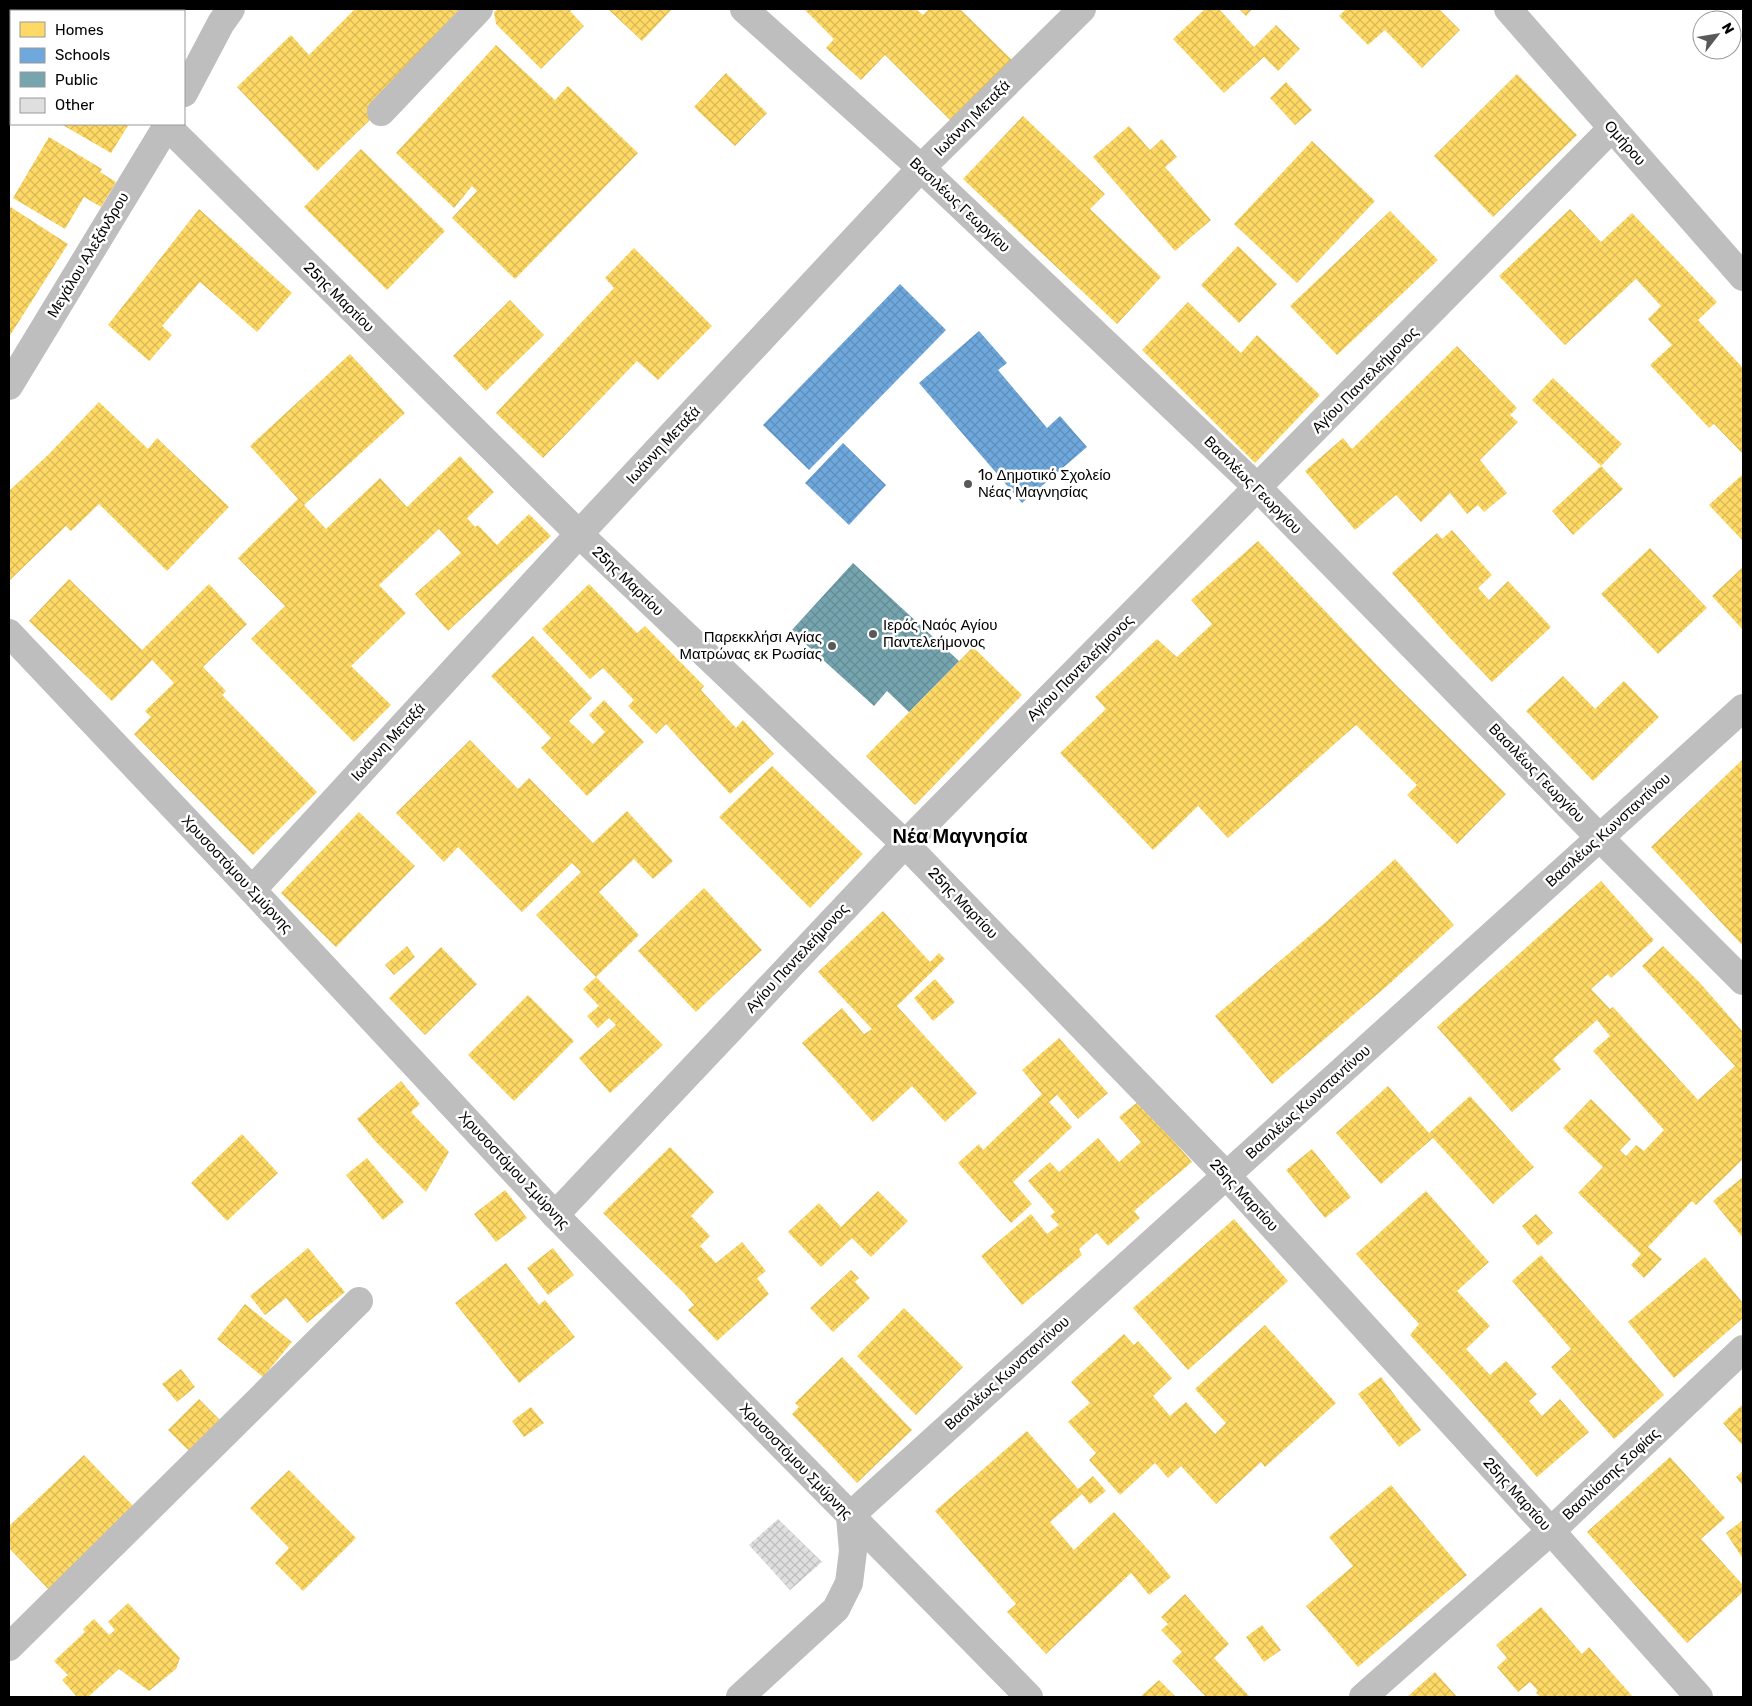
<svg xmlns="http://www.w3.org/2000/svg" width="1752" height="1706" font-family="Rubik,sans-serif">
	<style>
		.homes { fill: url(#homes-cross-hatch) }
		.schools { fill: url(#schools-cross-hatch) }
		.public { fill: url(#public-cross-hatch) }
		.building { fill: url(#building-cross-hatch) }
		.lines { fill: none; stroke-linecap: round; stroke-linejoin: round }
		.minor { stroke: #bebebe; stroke-width: 28 }
		.poi-dot { fill: #595959; stroke: #fff; stroke-width: 2 }
		.labels { text-anchor: middle; stroke-width: 5; stroke-linejoin: round; paint-order: stroke }
		.street-label { font-size: 15px; fill: #000; stroke: #fff }
		.poi-label { font-size: 15px; fill: #000; stroke: #fff; text-anchor: start }
		.district-label { font-size: 20px; font-weight: bold; fill: #000; stroke: #fff }
	</style>
	<defs>
		<pattern id="homes-cross-hatch" width="8" height="8" patternUnits="userSpaceOnUse" patternTransform="scale(1.25)"><rect width="8" height="8" fill="#ffd966"/><path d="M0 0l8 8M0 8l8-8" fill="none" stroke="#d9b857"/></pattern>
		<pattern id="schools-cross-hatch" width="8" height="8" patternUnits="userSpaceOnUse" patternTransform="scale(1.25)"><rect width="8" height="8" fill="#6fa8dc"/><path d="M0 0l8 8M0 8l8-8" fill="none" stroke="#5e8fbb"/></pattern>
		<pattern id="public-cross-hatch" width="8" height="8" patternUnits="userSpaceOnUse" patternTransform="scale(1.25)"><rect width="8" height="8" fill="#76a5af"/><path d="M0 0l8 8M0 8l8-8" fill="none" stroke="#648c95"/></pattern>
		<pattern id="building-cross-hatch" width="8" height="8" patternUnits="userSpaceOnUse" patternTransform="scale(1.25)"><rect width="8" height="8" fill="#dfdfdf"/><path d="M0 0l8 8M0 8l8-8" fill="none" stroke="#bebebe"/></pattern>
	</defs>
	<rect width="100%" height="100%" fill="#fff"/>
	<!-- homes -->
	<g class="homes">
		<path d="M 9,9 L 57,9 L 56,11 L 11,11 L 11,17 L 9,16 Z"/>
		<path d="M 117,9 L 148,9 L 153,11 L 115,11 Z"/>
		<path d="M 355,9 L 463,9 L 467,13 L 367,113 L 371,119 L 317,171 L 237,87 L 291,35 L 309,55 Z"/>
		<path d="M 498,9 L 573,9 L 570,11 L 584,26 L 541,69 L 496,24 L 494,12 Z"/>
		<path d="M 608,9 L 672,9 L 642,41 Z"/>
		<path d="M 804,9 L 916,9 L 923,15 L 929,9 L 960,9 L 1016,64 L 955,125 L 885,55 L 861,80 L 826,48 L 834,39 Z"/>
		<path d="M 1205,9 L 1219,9 L 1254,47 L 1276,25 L 1300,49 L 1278,71 L 1264,57 L 1224,93 L 1173,39 Z"/>
		<path d="M 1239,9 L 1252,9 L 1246,16 Z"/>
		<path d="M 1346,9 L 1439,9 L 1460,30 L 1422,68 L 1385,30 L 1368,45 L 1339,16 Z"/>
		<path d="M 496,45 L 555,100 L 568,86 L 638,153 L 515,279 L 452,218 L 477,191 L 472,186 L 454,208 L 396,153 Z"/>
		<path d="M 726,73 L 767,113 L 735,146 L 694,107 Z"/>
		<path d="M 1517,74 L 1577,135 L 1493,217 L 1434,156 Z"/>
		<path d="M 1286,82 L 1312,110 L 1295,125 L 1270,98 Z"/>
		<path d="M 1023,116 L 1105,194 L 1090,209 L 1161,277 L 1117,324 L 963,179 Z"/>
		<path d="M 61,124 L 129,124 L 111,153 Z"/>
		<path d="M 1129,126 L 1150,150 L 1162,139 L 1177,157 L 1165,167 L 1211,220 L 1175,251 L 1093,157 Z"/>
		<path d="M 49,137 L 102,169 L 100,172 L 116,182 L 101,207 L 84,197 L 65,229 L 13,198 Z"/>
		<path d="M 1312,141 L 1375,201 L 1297,283 L 1234,224 Z"/>
		<path d="M 361,149 L 445,231 L 387,290 L 304,207 Z"/>
		<path d="M 9,206 L 68,244 L 9,337 Z"/>
		<path d="M 199,209 L 292,293 L 257,332 L 200,282 L 162,326 L 172,335 L 149,361 L 108,325 Z"/>
		<path d="M 1570,209 L 1601,242 L 1632,213 L 1717,302 L 1698,320 L 1743,368 L 1743,454 L 1714,424 L 1709,428 L 1650,365 L 1672,345 L 1648,319 L 1661,306 L 1636,279 L 1565,345 L 1499,276 Z"/>
		<path d="M 1390,211 L 1438,260 L 1337,355 L 1290,306 Z"/>
		<path d="M 1238,246 L 1277,284 L 1239,323 L 1201,285 Z"/>
		<path d="M 634,248 L 712,326 L 658,380 L 637,361 L 543,458 L 496,413 L 614,288 L 605,278 Z"/>
		<path d="M 510,300 L 544,335 L 486,391 L 453,356 Z"/>
		<path d="M 1188,302 L 1241,353 L 1257,335 L 1320,395 L 1255,463 L 1142,350 Z"/>
		<path d="M 1457,346 L 1517,408 L 1510,415 L 1518,422 L 1480,460 L 1507,493 L 1484,512 L 1478,505 L 1467,514 L 1450,493 L 1421,522 L 1396,495 L 1355,530 L 1305,471 L 1343,438 L 1352,449 Z"/>
		<path d="M 350,354 L 405,413 L 304,505 L 326,529 L 380,478 L 407,507 L 460,456 L 494,492 L 467,518 L 475,527 L 478,525 L 497,545 L 529,514 L 551,536 L 448,631 L 415,594 L 461,553 L 439,529 L 379,585 L 406,613 L 351,666 L 391,705 L 354,742 L 251,639 L 285,606 L 238,558 L 298,499 L 250,446 Z"/>
		<path d="M 1553,378 L 1622,444 L 1601,466 L 1532,400 Z"/>
		<path d="M 99,402 L 148,449 L 157,438 L 229,507 L 167,571 L 99,504 L 71,531 L 66,526 L 9,581 L 9,491 L 48,455 Z"/>
		<path d="M 1601,466 L 1623,489 L 1573,535 L 1552,511 Z"/>
		<path d="M 1743,474 L 1743,541 L 1709,505 Z"/>
		<path d="M 1452,530 L 1492,575 L 1478,588 L 1489,600 L 1508,581 L 1551,627 L 1492,682 L 1448,636 L 1392,573 L 1437,533 L 1442,539 Z"/>
		<path d="M 1258,541 L 1396,685 L 1506,794 L 1457,844 L 1407,795 L 1417,785 L 1356,725 L 1228,838 L 1198,806 L 1153,850 L 1060,753 L 1106,709 L 1095,697 L 1157,639 L 1177,657 L 1212,624 L 1191,600 Z"/>
		<path d="M 1650,548 L 1707,608 L 1658,654 L 1601,594 Z"/>
		<path d="M 1743,567 L 1743,630 L 1712,596 Z"/>
		<path d="M 69,579 L 142,650 L 209,584 L 247,624 L 203,667 L 226,691 L 222,695 L 317,792 L 253,855 L 134,734 L 151,717 L 145,711 L 174,683 L 152,660 L 112,701 L 29,621 Z"/>
		<path d="M 589,584 L 637,633 L 645,626 L 704,686 L 701,690 L 736,728 L 743,720 L 774,754 L 730,794 L 666,724 L 656,734 L 628,706 L 634,700 L 603,668 L 590,679 L 542,629 Z"/>
		<path d="M 533,636 L 592,698 L 569,721 L 593,744 L 605,732 L 589,715 L 604,700 L 644,742 L 587,796 L 541,748 L 551,738 L 491,676 Z"/>
		<path d="M 973,647 L 1022,695 L 915,805 L 866,756 Z"/>
		<path d="M 1563,676 L 1595,709 L 1624,681 L 1659,717 L 1593,781 L 1526,711 Z"/>
		<path d="M 470,740 L 518,789 L 529,778 L 593,843 L 627,811 L 673,861 L 653,879 L 634,859 L 599,892 L 639,935 L 596,977 L 536,915 L 581,872 L 572,863 L 522,912 L 458,847 L 444,862 L 396,813 Z"/>
		<path d="M 1742,760 L 1743,762 L 1743,946 L 1651,847 Z"/>
		<path d="M 772,766 L 863,854 L 810,908 L 719,817 Z"/>
		<path d="M 359,812 L 415,866 L 336,947 L 281,893 Z"/>
		<path d="M 1395,859 L 1454,925 L 1387,986 L 1272,1084 L 1215,1016 L 1327,921 Z"/>
		<path d="M 1601,881 L 1654,940 L 1611,978 L 1608,974 L 1591,989 L 1610,1009 L 1613,1007 L 1698,1100 L 1735,1066 L 1642,966 L 1663,946 L 1700,983 L 1743,1032 L 1743,1159 L 1696,1205 L 1692,1201 L 1648,1247 L 1662,1259 L 1644,1278 L 1631,1265 L 1641,1254 L 1578,1193 L 1603,1167 L 1563,1128 L 1591,1099 L 1631,1139 L 1620,1150 L 1626,1156 L 1636,1145 L 1644,1151 L 1664,1130 L 1593,1051 L 1610,1036 L 1597,1020 L 1553,1059 L 1561,1069 L 1512,1112 L 1437,1027 Z"/>
		<path d="M 704,888 L 762,950 L 696,1012 L 638,951 Z"/>
		<path d="M 883,911 L 930,962 L 939,953 L 945,959 L 897,1006 L 977,1093 L 945,1122 L 912,1086 L 873,1122 L 802,1043 L 842,1008 L 864,1034 L 872,1029 L 818,972 Z"/>
		<path d="M 407,946 L 415,957 L 394,975 L 385,965 Z"/>
		<path d="M 441,947 L 477,984 L 425,1035 L 389,998 Z"/>
		<path d="M 596,977 L 663,1045 L 610,1093 L 579,1058 L 616,1025 L 609,1018 L 598,1028 L 587,1016 L 599,1006 L 583,989 Z"/>
		<path d="M 935,979 L 955,1002 L 933,1021 L 914,998 Z"/>
		<path d="M 528,995 L 574,1041 L 514,1101 L 468,1055 Z"/>
		<path d="M 1059,1038 L 1108,1093 L 1078,1119 L 1057,1095 L 1049,1102 L 1072,1127 L 1013,1182 L 1032,1204 L 1011,1223 L 958,1163 L 979,1144 L 983,1150 L 1042,1094 L 1022,1070 Z"/>
		<path d="M 401,1081 L 420,1104 L 411,1112 L 449,1152 L 426,1192 L 376,1142 L 357,1119 Z"/>
		<path d="M 1388,1086 L 1429,1133 L 1470,1096 L 1534,1167 L 1493,1204 L 1433,1138 L 1381,1184 L 1336,1133 Z"/>
		<path d="M 1139,1101 L 1192,1162 L 1134,1211 L 1140,1218 L 1108,1246 L 1097,1233 L 1079,1249 L 1082,1255 L 1022,1305 L 981,1256 L 1031,1214 L 1047,1234 L 1059,1225 L 1050,1216 L 1055,1212 L 1028,1181 L 1050,1162 L 1059,1172 L 1098,1138 L 1119,1162 L 1141,1142 L 1119,1117 Z"/>
		<path d="M 242,1134 L 278,1173 L 227,1221 L 191,1183 Z"/>
		<path d="M 670,1147 L 714,1192 L 691,1216 L 710,1236 L 700,1246 L 716,1263 L 742,1242 L 766,1271 L 757,1278 L 769,1294 L 717,1341 L 688,1310 L 694,1305 L 684,1293 L 603,1213 Z"/>
		<path d="M 1312,1149 L 1351,1197 L 1325,1218 L 1286,1170 Z"/>
		<path d="M 367,1158 L 404,1202 L 383,1220 L 346,1175 Z"/>
		<path d="M 1743,1177 L 1743,1238 L 1713,1201 Z"/>
		<path d="M 505,1190 L 527,1218 L 496,1242 L 474,1214 Z"/>
		<path d="M 878,1191 L 908,1221 L 871,1257 L 852,1238 L 821,1267 L 788,1232 L 819,1203 L 841,1227 Z"/>
		<path d="M 1426,1191 L 1489,1262 L 1457,1291 L 1490,1326 L 1466,1349 L 1490,1375 L 1506,1361 L 1537,1394 L 1529,1401 L 1542,1416 L 1560,1399 L 1589,1432 L 1537,1477 L 1467,1397 L 1410,1335 L 1419,1324 L 1356,1254 Z"/>
		<path d="M 1536,1214 L 1553,1233 L 1538,1246 L 1522,1226 Z"/>
		<path d="M 1234,1219 L 1288,1281 L 1188,1370 L 1133,1308 Z"/>
		<path d="M 308,1248 L 345,1292 L 307,1323 L 286,1298 L 265,1315 L 250,1296 Z"/>
		<path d="M 553,1248 L 574,1275 L 548,1295 L 527,1268 Z"/>
		<path d="M 1541,1255 L 1664,1395 L 1614,1439 L 1551,1367 L 1571,1349 L 1512,1281 Z"/>
		<path d="M 1705,1257 L 1743,1303 L 1743,1318 L 1674,1378 L 1628,1322 Z"/>
		<path d="M 506,1263 L 539,1305 L 545,1300 L 575,1337 L 519,1383 L 455,1303 Z"/>
		<path d="M 851,1270 L 859,1278 L 855,1282 L 870,1298 L 833,1332 L 810,1308 Z"/>
		<path d="M 245,1304 L 292,1342 L 263,1377 L 217,1339 Z"/>
		<path d="M 904,1308 L 963,1367 L 916,1415 L 857,1356 Z"/>
		<path d="M 1265,1325 L 1336,1403 L 1265,1467 L 1261,1462 L 1216,1504 L 1181,1466 L 1168,1478 L 1155,1463 L 1120,1495 L 1089,1460 L 1096,1453 L 1068,1422 L 1090,1403 L 1071,1382 L 1124,1334 L 1134,1345 L 1138,1341 L 1172,1378 L 1153,1396 L 1170,1416 L 1186,1402 L 1215,1434 L 1226,1423 L 1195,1389 Z"/>
		<path d="M 842,1357 L 912,1430 L 857,1483 L 792,1414 L 799,1407 L 795,1403 Z"/>
		<path d="M 181,1369 L 195,1387 L 177,1402 L 162,1384 Z"/>
		<path d="M 1381,1377 L 1421,1430 L 1399,1447 L 1358,1394 Z"/>
		<path d="M 199,1399 L 222,1422 L 191,1453 L 168,1430 Z"/>
		<path d="M 1743,1404 L 1743,1446 L 1723,1423 Z"/>
		<path d="M 531,1407 L 544,1423 L 524,1437 L 512,1421 Z"/>
		<path d="M 1027,1431 L 1078,1489 L 1093,1476 L 1106,1491 L 1090,1504 L 1082,1494 L 1050,1522 L 1074,1550 L 1114,1512 L 1153,1555 L 1171,1577 L 1149,1595 L 1131,1573 L 1046,1654 L 1007,1612 L 1016,1604 L 935,1511 Z"/>
		<path d="M 84,1455 L 138,1511 L 52,1593 L 9,1548 L 9,1526 Z"/>
		<path d="M 1670,1457 L 1725,1518 L 1701,1539 L 1743,1585 L 1743,1592 L 1687,1643 L 1587,1532 Z"/>
		<path d="M 289,1470 L 356,1538 L 303,1591 L 275,1563 L 289,1548 L 250,1508 Z"/>
		<path d="M 1743,1471 L 1743,1486 L 1736,1477 Z"/>
		<path d="M 1391,1485 L 1467,1575 L 1358,1667 L 1306,1606 L 1353,1566 L 1329,1537 Z"/>
		<path d="M 1743,1520 L 1743,1559 L 1726,1533 Z"/>
		<path d="M 1185,1594 L 1229,1644 L 1214,1658 L 1250,1697 L 1206,1697 L 1172,1661 L 1182,1652 L 1161,1630 L 1168,1624 L 1161,1617 Z"/>
		<path d="M 128,1603 L 180,1658 L 176,1669 L 149,1691 L 119,1669 L 88,1697 L 77,1697 L 62,1680 L 68,1675 L 54,1661 L 85,1632 L 83,1629 L 94,1619 L 109,1635 L 115,1630 L 108,1622 Z"/>
		<path d="M 1541,1607 L 1582,1654 L 1589,1647 L 1633,1697 L 1540,1697 L 1536,1693 L 1538,1691 L 1530,1682 L 1518,1692 L 1497,1667 L 1507,1658 L 1496,1645 Z"/>
		<path d="M 1262,1625 L 1281,1650 L 1264,1662 L 1246,1637 Z"/>
		<path d="M 1435,1672 L 1457,1697 L 1407,1697 Z"/>
		<path d="M 1159,1680 L 1176,1697 L 1140,1697 Z"/>
	</g>
	<!-- schools -->
	<g class="schools">
		<path d="M 900,284 L 946,330 L 809,470 L 763,425 Z"/>
		<path d="M 979,331 L 1007,363 L 998,370 L 1047,428 L 1060,416 L 1087,447 L 1022,503 L 919,383 Z"/>
		<path d="M 843,443 L 886,485 L 849,525 L 805,483 Z"/>
	</g>
	<!-- public -->
	<path class="public" d="M 853,563 L 959,661 L 909,712 L 887,691 L 874,706 L 791,631 Z"/>
	<!-- building -->
	<path class="building" d="M 778,1519 L 822,1562 L 790,1590 L 749,1545 Z"/>
	<g class="lines">
		<!-- minor -->
		<g class="minor">
			<path d="M 744,9 L 921,168 L 1258,488 L 1600,838 L 1743,981"/>
			<path d="M 1508,9 L 1743,277"/>
			<path d="M 184,93 L 221,23 L 231,9"/>
			<path d="M 381,112 L 479,9"/>
			<path d="M 167,126 L 579,534 L 905,844 L 1226,1175 L 1551,1531 L 1699,1697"/>
			<path d="M 9,386 L 168,124"/>
			<path d="M 9,633 L 252,890 L 555,1215 L 1029,1697"/>
			<path d="M 252,890 L 579,534 L 921,168 L 1082,9"/>
			<path d="M 555,1215 L 905,844 L 1612,128"/>
			<path d="M 9,1647 L 359,1301"/>
			<path d="M 740,1697 L 836,1609 L 849,1583 L 853,1551 L 850,1516 L 1743,708"/>
			<path d="M 1363,1697 L 1551,1531 L 1743,1349"/>
		</g>
	</g>
	<!-- markers -->
	<g class="poi-dot">
		<circle cx="968" cy="484" r="5"/>
		<circle cx="873" cy="634" r="5"/>
		<circle cx="832" cy="646" r="5"/>
	</g>
	<g class="labels">
		<!-- street labels -->
		<g class="street-label">
			<text transform="translate(972 118) rotate(-45)" y="5">Ιωάννη Μεταξά</text>
			<text transform="translate(1625 143) rotate(49)" y="5">Ομήρου</text>
			<text transform="translate(960 205) rotate(43)" y="5">Βασιλέως Γεωργίου</text>
			<text transform="translate(88 255) rotate(-59)" y="5">Μεγάλου Αλεξάνδρου</text>
			<text transform="translate(339 297) rotate(45)" y="5">25ης Μαρτίου</text>
			<text transform="translate(1365 380) rotate(-45)" y="5">Αγίου Παντελεήμονος</text>
			<text transform="translate(663 445) rotate(-47)" y="5">Ιωάννη Μεταξά</text>
			<text transform="translate(1253 485) rotate(45)" y="5">Βασιλέως Γεωργίου</text>
			<text transform="translate(628 581) rotate(44)" y="5">25ης Μαρτίου</text>
			<text transform="translate(1080 668) rotate(-45)" y="5">Αγίου Παντελεήμονος</text>
			<text transform="translate(388 742) rotate(-47)" y="5">Ιωάννη Μεταξά</text>
			<text transform="translate(1537 773) rotate(46)" y="5">Βασιλέως Γεωργίου</text>
			<text transform="translate(1608 830) rotate(-42)" y="5">Βασιλέως Κωνσταντίνου</text>
			<text transform="translate(237 874) rotate(47)" y="5">Χρυσοστόμου Σμύρνης</text>
			<text transform="translate(963 903) rotate(46)" y="5">25ης Μαρτίου</text>
			<text transform="translate(797 958) rotate(-47)" y="5">Αγίου Παντελεήμονος</text>
			<text transform="translate(1308 1102) rotate(-42)" y="5">Βασιλέως Κωνσταντίνου</text>
			<text transform="translate(514 1170) rotate(47)" y="5">Χρυσοστόμου Σμύρνης</text>
			<text transform="translate(1244 1195) rotate(47)" y="5">25ης Μαρτίου</text>
			<text transform="translate(1007 1373) rotate(-42)" y="5">Βασιλέως Κωνσταντίνου</text>
			<text transform="translate(796 1461) rotate(46)" y="5">Χρυσοστόμου Σμύρνης</text>
			<text transform="translate(1611 1474) rotate(-43)" y="5">Βασιλίσσης Σοφίας</text>
			<text transform="translate(1517 1494) rotate(48)" y="5">25ης Μαρτίου</text>
		</g>
		<!-- poi labels -->
		<g class="poi-label">
			<text x="978" y="480">1ο Δημοτικό Σχολείο<tspan x="978" dy="17">Νέας Μαγνησίας</tspan></text>
			<text x="883" y="630">Ιερός Ναός Αγίου<tspan x="883" dy="17">Παντελεήμονος</tspan></text>
			<text x="822" y="642" text-anchor="end">Παρεκκλήσι Αγίας<tspan x="822" dy="17">Ματρώνας εκ Ρωσίας</tspan></text>
		</g>
		<!-- district labels -->
		<g class="district-label">
			<text x="960" y="843">Νέα Μαγνησία</text>
		</g>
	</g>
	<!-- border -->
	<rect width="1752" height="1706" fill="none" stroke="#000000" stroke-width="20"/>
	<!-- legend -->
	<rect x="10" y="10" width="175" height="115" fill="#ffffff" stroke="#999999"/>
	<rect x="20" y="22" width="25" height="15" fill="#ffd966" stroke="#999999"/>
	<text x="55" y="35" font-size="15" fill="#000000">Homes</text>
	<rect x="20" y="48" width="25" height="15" fill="#6fa8dc" stroke="#999999"/>
	<text x="55" y="60" font-size="15" fill="#000000">Schools</text>
	<rect x="20" y="72" width="25" height="15" fill="#76a5af" stroke="#999999"/>
	<text x="55" y="85" font-size="15" fill="#000000">Public</text>
	<rect x="20" y="98" width="25" height="15" fill="#dfdfdf" stroke="#999999"/>
	<text x="55" y="110" font-size="15" fill="#000000">Other</text>
	<!-- north arrow -->
	<g transform="translate(1717 35) rotate(59)"><circle r="24" fill="#ffffff" stroke="#999999"/>
	<path d="M0-4L9 19L0 12L-9 19Z" fill="#595959"/>
	<text y="-8" font-size="14" font-weight="bold" text-anchor="middle" fill="#000000">N</text>
	</g>
</svg>
